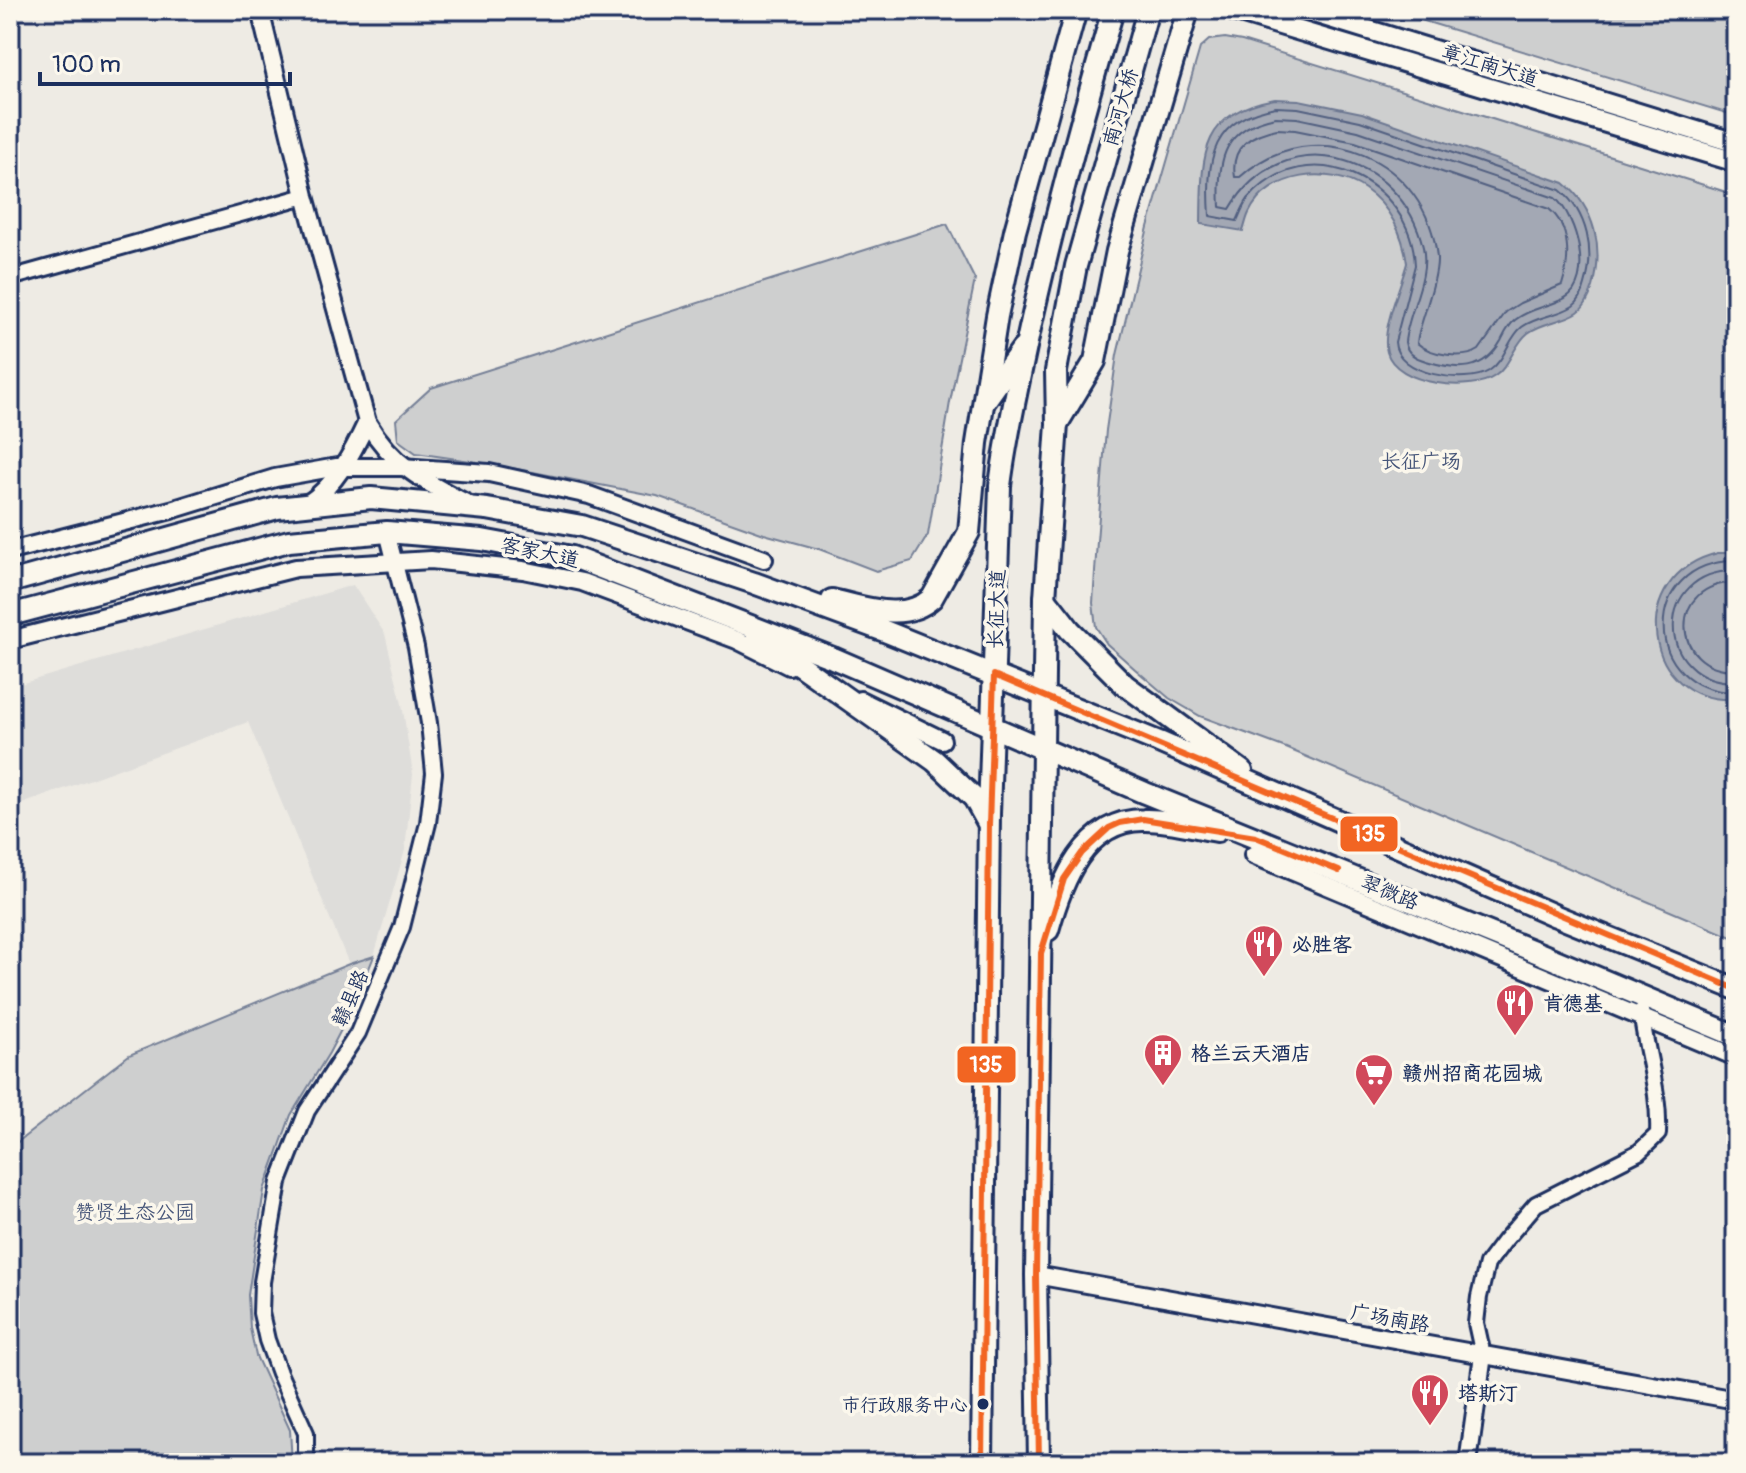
<svg xmlns="http://www.w3.org/2000/svg" width="1746" height="1473" font-family="Pangolin,'LXGW WenKai TC',sans-serif">
	<style>
		.built { fill: #deddda }
		.green { fill: #cecfcf; stroke: #747f96; stroke-width: 2 }
		.water { fill: #a3a8b4; stroke: #6d7892; stroke-width: 2 }
		.lines { fill: none; stroke-linecap: round; stroke-linejoin: round }
		.shore { stroke: #515f80; stroke-width: 2 }
		.minor-casing { stroke: #1b2f5e; stroke-width: 20 }
		.tertiary-casing { stroke: #1b2f5e; stroke-width: 22 }
		.secondary-casing { stroke: #1b2f5e; stroke-width: 24 }
		.primary-casing { stroke: #1b2f5e; stroke-width: 26 }
		.minor { stroke: #fbf7ec; stroke-width: 14 }
		.tertiary { stroke: #fbf7ec; stroke-width: 16 }
		.secondary { stroke: #fbf7ec; stroke-width: 18 }
		.primary { stroke: #fbf7ec; stroke-width: 20 }
		.bus-1-casing { stroke: #fbf7ec; stroke-width: 12 }
		.bus-1 { stroke: #f26522; stroke-width: 6 }
		.bus-dot { fill: #1b2f5e; stroke: #fbf7ec; stroke-width: 3 }
		.labels { text-anchor: middle; stroke-width: 7; stroke-linejoin: round; paint-order: stroke }
		.bus-label { font-size: 18px; fill: #1b2f5e; stroke: #fbf7ec; text-anchor: end }
		.street-label { font-size: 20px; fill: #1b2f5e; stroke: #fbf7ec }
		.park-label { font-size: 20px; fill: #48577a; stroke: #fbf7ec }
		.poi-label { font-size: 20px; font-weight: bold; fill: #1b2f5e; stroke: #fbf7ec; text-anchor: start }
		.line-badge { stroke: #fbf7ec; stroke-width: 3 }
		.badge-label { font-size: 22px; text-anchor: middle; font-weight: bold; fill: #fff }
	</style>
	<rect width="100%" height="100%" fill="#eeebe4"/>
	<filter id="ink" filterUnits="userSpaceOnUse"><feTurbulence type="fractalNoise" baseFrequency=".0125" numOctaves="2"/><feDisplacementMap in="SourceGraphic" scale="16" xChannelSelector="R" yChannelSelector="G"/><feConvolveMatrix kernelMatrix="1 2 1 2 8 2 1 2 1" color-interpolation-filters="sRGB"/></filter>
	<g filter="url(#ink)">
		<!-- built -->
		<path class="built" d="M 353,585 L 385,634 L 402,704 L 413,774 L 405,850 L 374,956 L 349,964 L 248,722 L 22,804 L 10,762 L 10,687 Z"/>
		<!-- green -->
		<g class="green">
			<path d="M 1388,10 L 1649,10 L 1659,14 L 1716,10 L 1736,16 L 1736,116 Z"/>
			<path d="M 1225,38 L 1242,41 L 1736,195 L 1736,939 L 1286,748 L 1200,716 L 1169,698 L 1135,669 L 1107,644 L 1096,627 L 1093,603 L 1097,541 L 1106,430 L 1117,355 L 1148,227 L 1200,48 L 1209,40 Z"/>
			<path d="M 947,224 L 975,280 L 950,402 L 928,535 L 912,561 L 876,571 L 819,549 L 764,534 L 657,496 L 491,464 L 416,453 L 398,440 L 396,420 L 431,388 Z"/>
			<path d="M 374,956 L 356,1001 L 329,1053 L 291,1115 L 264,1190 L 248,1295 L 250,1328 L 256,1356 L 290,1430 L 292,1463 L 10,1463 L 10,1148 L 129,1055 L 349,964 Z"/>
		</g>
		<!-- water -->
		<g class="water">
			<path d="M 1275,99 L 1299,100 L 1362,113 L 1564,183 C 1595,208 1604,249 1593,287 C 1590,296 1586,307 1578,312 C 1563,322 1542,322 1528,333 C 1514,344 1510,366 1495,376 C 1471,393 1396,385 1387,352 C 1381,329 1401,286 1407,263 C 1403,234 1390,206 1365,189 C 1330,165 1268,172 1249,213 C 1246,219 1245,226 1243,231 L 1201,224 C 1202,158 1198,113 1275,99 Z"/>
			<path d="M 1718,553 L 1736,553 L 1736,699 C 1642,706 1624,575 1718,553 Z"/>
		</g>
		<g class="lines">
			<!-- shore -->
			<g class="shore">
				<path d="M 1276,107 L 1298,108 L 1360,121 L 1560,190 C 1588,213 1595,252 1585,285 C 1583,293 1580,301 1573,306 C 1558,316 1537,316 1522,327 C 1508,338 1505,361 1489,371 C 1466,385 1396,375 1395,342 L 1415,265 C 1412,180 1307,130 1248,199 C 1243,206 1240,214 1237,221 L 1210,216 C 1206,158 1212,118 1276,107 Z"/>
				<path d="M 1276,117 L 1297,118 L 1358,131 L 1555,198 C 1577,216 1594,282 1565,298 C 1549,307 1530,308 1515,320 C 1508,326 1505,333 1501,341 C 1483,372 1459,371 1426,361 C 1416,358 1407,354 1405,342 C 1408,311 1430,278 1423,247 C 1401,152 1282,120 1230,209 L 1220,207 C 1217,159 1224,127 1276,117 Z"/>
				<path d="M 1277,129 L 1295,130 L 1355,142 L 1549,209 C 1571,227 1570,260 1562,285 L 1520,303 L 1506,312 L 1479,350 C 1464,360 1430,355 1417,343 L 1418,336 C 1423,316 1438,277 1437,258 C 1428,159 1315,109 1240,177 L 1235,177 C 1230,147 1251,134 1277,129 Z"/>
				<path d="M 1736,561 C 1639,560 1640,693 1736,692"/>
				<path d="M 1736,571 C 1653,569 1653,683 1736,682"/>
				<path d="M 1736,583 C 1668,581 1669,671 1736,670"/>
			</g>
			<defs>
				<g id="minor">
					<path d="M 10,278 L 305,196"/>
					<path d="M 1483,1355 L 1476,1323 L 1479,1297 L 1487,1264 L 1505,1240 L 1536,1204 L 1639,1152 L 1658,1134 C 1660,1091 1646,1053 1641,1011"/>
					<path d="M 306,1463 L 306,1433 L 279,1373 L 267,1340 L 261,1313 L 262,1282 L 279,1182 L 307,1111 L 358,1033 L 402,927 L 428,823 L 434,773 L 429,723 L 416,647 L 387,532"/>
				</g>
				<g id="tertiary">
					<path d="M 260,10 L 305,196 L 367,422 C 392,465 424,482 468,504"/>
					<path d="M 306,505 C 336,485 352,454 367,422"/>
					<path d="M 10,551 L 171,510 L 275,478 L 337,467 L 401,467 L 489,473 L 589,495 L 764,559"/>
					<path d="M 10,640 L 296,568 L 431,560 L 523,570 L 582,582 L 737,640 L 789,666"/>
					<path d="M 860,700 L 942,740"/>
					<path d="M 1253,855 L 1736,1057"/>
					<path d="M 1036,1275 L 1736,1400"/>
					<path d="M 1468,1463 L 1483,1355"/>
				</g>
				<g id="secondary">
					<path d="M 1230,10 L 1736,162"/>
					<path d="M 1304,10 L 1736,143"/>
				</g>
				<g id="primary">
					<path d="M 985,401 L 1022,349"/>
					<path d="M 1057,424 L 1095,361 L 1117,251 L 1188,10"/>
					<path d="M 10,582 L 277,508 L 371,498 L 487,509 L 582,526 L 754,583 L 882,630 L 1159,742 L 1556,916 L 1736,989"/>
					<path d="M 1045,598 L 1070,630 L 1125,685 L 1242,771"/>
					<path d="M 832,600 C 864,607 905,623 932,598 L 969,532 L 977,443 L 997,316 L 1015,231 L 1076,10"/>
					<path d="M 10,615 L 289,541 L 387,532 L 482,540 L 572,557 L 833,658 L 1145,793 L 1541,954 L 1736,1036"/>
					<path d="M 757,635 L 935,761 L 974,798 L 988,823"/>
					<path d="M 1048,930 C 1061,883 1084,820 1143,820 C 1167,819 1193,827 1217,831"/>
					<path d="M 982,1463 L 989,814 L 1000,486 C 1006,437 1017,390 1027,342 C 1051,230 1081,120 1113,10"/>
					<path d="M 1039,1463 L 1036,1275 L 1045,598 L 1057,424 L 1056,371 L 1076,266 L 1148,10"/>
				</g>
			</defs>
			<!-- minor casing -->
			<use href="#minor" class="minor-casing"/>
			<!-- tertiary casing -->
			<use href="#tertiary" class="tertiary-casing"/>
			<!-- secondary casing -->
			<use href="#secondary" class="secondary-casing"/>
			<!-- primary casing -->
			<use href="#primary" class="primary-casing"/>
			<!-- minor -->
			<use href="#minor" class="minor"/>
			<!-- tertiary -->
			<use href="#tertiary" class="tertiary"/>
			<!-- secondary -->
			<use href="#secondary" class="secondary"/>
			<!-- primary -->
			<use href="#primary" class="primary"/>
			<defs>
				<g id="bus-1">
					<path d="M 982,1463 L 989,825 L 994,675 L 1736,989"/>
					<path d="M 1039,1463 L 1036,1275 L 1041,953 L 1064,879 L 1082,853 L 1109,828 L 1120,823 L 1143,819 L 1256,837 L 1339,871"/>
				</g>
			</defs>
			<!-- bus-1 casing -->
			<use href="#bus-1" class="bus-1-casing"/>
			<!-- bus-1 -->
			<use href="#bus-1" class="bus-1"/>
		</g>
	</g>
	<!-- icons -->
	<defs>
		<symbol id="restaurant-pin" viewBox="-11 -11 22 30"><path d="M0 17L-7.5 6A9.5 9.5 0 1 1 7.5 6Z" fill="#d1495b" stroke="#fbf7ec"/><path d="M-5-6h1v4h1v-4h1v4h1v-4h1v5L-1.5 .5V6h-2V.5L-5-1ZM5-6V6H3V1.5H1.5Q1.5-4 5-6Z" fill="#fff"/></symbol>
		<symbol id="building-pin" viewBox="-11 -11 22 30"><path d="M0 17L-7.5 6A9.5 9.5 0 1 1 7.5 6Z" fill="#d1495b" stroke="#fbf7ec"/><path d="M-4-6H4V6H1V3H-1V6H-4ZM-2.5-4.3h1.7v1.8h-1.7ZM.8-4.3h1.7v1.8H.8ZM-2.5-1h1.7V.8h-1.7ZM.8-1h1.7V.8H.8Z" fill="#fff"/></symbol>
		<symbol id="supermarket-pin" viewBox="-11 -11 22 30"><path d="M0 17L-7.5 6A9.5 9.5 0 1 1 7.5 6Z" fill="#d1495b" stroke="#fbf7ec"/><path d="M-6-5.5h2.5l.6 2H6L4.5 2H-2.5L-4.4-4H-6ZM-1.5 3.2a1.3 1.3 0 1 0 .1 0ZM3 3.2a1.3 1.3 0 1 0 .1 0Z" fill="#fff"/></symbol>
	</defs>
	<g fill-rule="evenodd">
		<use href="#restaurant-pin" x="1242" y="922" width="44" height="60"/>
		<use href="#restaurant-pin" x="1493" y="981" width="44" height="60"/>
		<use href="#building-pin" x="1141" y="1031" width="44" height="60"/>
		<use href="#supermarket-pin" x="1352" y="1051" width="44" height="60"/>
		<use href="#restaurant-pin" x="1408" y="1371" width="44" height="60"/>
	</g>
	<!-- markers -->
	<circle class="bus-dot" cx="983" cy="1404" r="7"/>
	<g class="labels">
		<!-- bus labels -->
		<g class="bus-label">
			<text x="968" y="1411">市行政服务中心</text>
		</g>
		<!-- street labels -->
		<g class="street-label">
			<text transform="translate(1490 65) rotate(17)" y="7">章江南大道</text>
			<text transform="translate(1120 107) rotate(-74)" y="7">南河大桥</text>
			<text transform="translate(540 552) rotate(12)" y="7">客家大道</text>
			<text transform="translate(996 609) rotate(-88)" y="7">长征大道</text>
			<text transform="translate(1390 892) rotate(22)" y="7">翠微路</text>
			<text transform="translate(350 998) rotate(-66)" y="7">赣县路</text>
			<text transform="translate(1390 1318) rotate(10)" y="7">广场南路</text>
		</g>
		<!-- park labels -->
		<g class="park-label">
			<text x="1421" y="468">长征广场</text>
			<text x="135" y="1219">赞贤生态公园</text>
		</g>
		<!-- poi labels -->
		<g class="poi-label">
			<text x="1292" y="951">必胜客</text>
			<text x="1543" y="1010">肯德基</text>
			<text x="1191" y="1060">格兰云天酒店</text>
			<text x="1402" y="1080">赣州招商花园城</text>
			<text x="1458" y="1400">塔斯汀</text>
		</g>
	</g>
	<g class="line-badge">
		<rect x="1339" y="815" width="60" height="38" rx="8" fill="#f26522"/>
		<rect x="956" y="1045" width="61" height="39" rx="8" fill="#f26522"/>
	</g>
	<g class="badge-label">
		<text x="1369" y="841">135</text>
		<text x="986" y="1072">135</text>
	</g>
	<!-- margin -->
	<rect width="1746" height="1473" fill="none" stroke="#fbf7ec" stroke-width="40"/>
	<rect x="20" y="20" width="1706" height="1433" fill="none" stroke="#1b2f5e" stroke-width="3" filter="url(#ink)"/>
	<!-- scale -->
	<path d="M40 72v12h250v-12" fill="none" stroke="#1b2f5e" stroke-width="4"/>
	<text x="52" y="72" font-size="24" fill="#1b2f5e" stroke="#fbf7ec" stroke-width="6" paint-order="stroke">100 m</text>
</svg>
